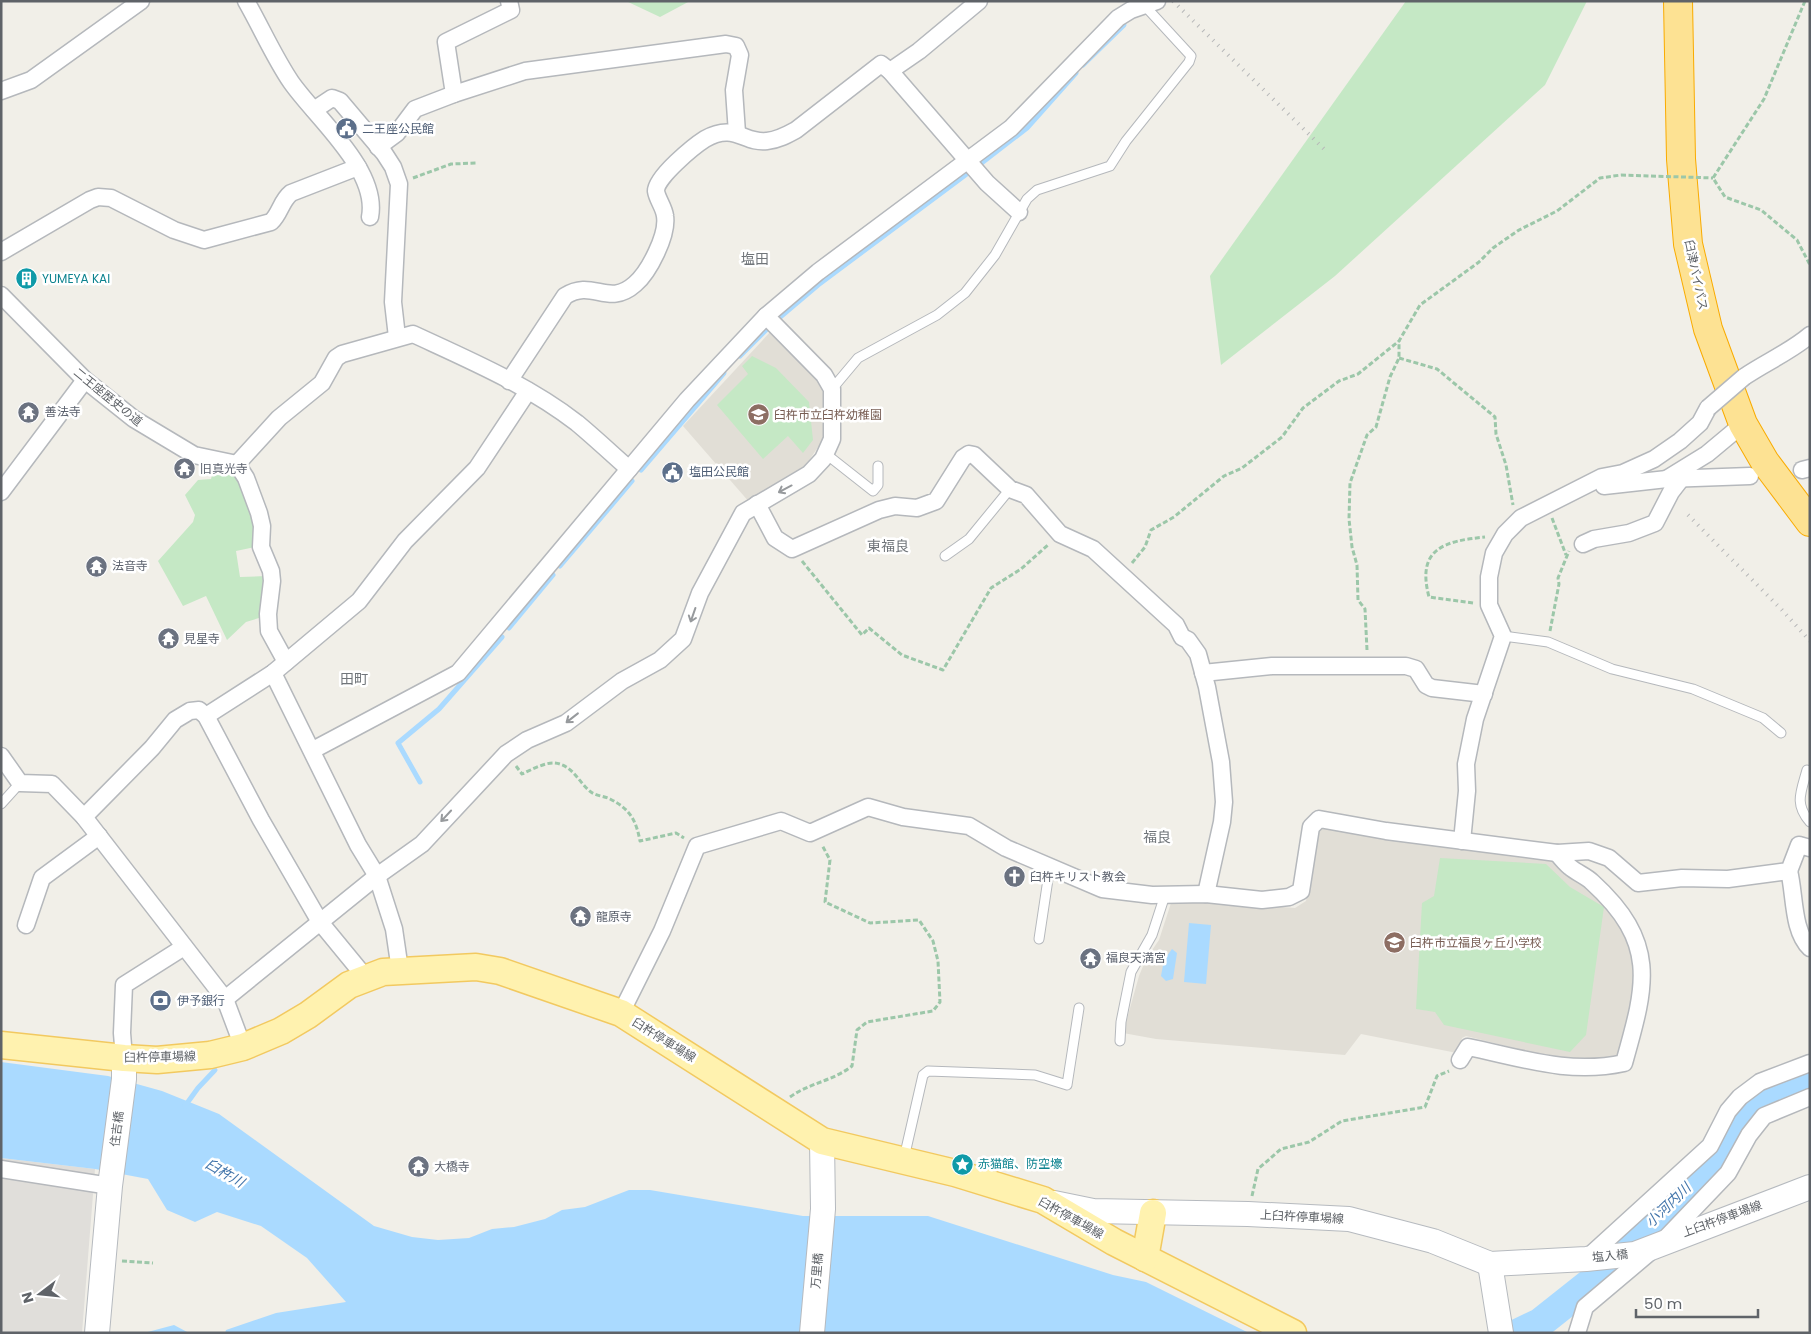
<svg xmlns="http://www.w3.org/2000/svg" width="1811" height="1334" font-family="Poppins,'Noto Sans JP',sans-serif">
	<style>
		.industrial { fill: #e0deda }
		.education { fill: #e1ded6 }
		.green { fill: #c5e8c5 }
		.water { fill: #aadaff }
		.lines { fill: none; stroke-linecap: round; stroke-linejoin: round }
		.stream { stroke: #aadaff; stroke-width: 5 }
		.river { stroke: #aadaff; stroke-width: 30 }
		.lane-casing { stroke: #b5b8bc; stroke-width: 11 }
		.street-casing { stroke: #b5b8bc; stroke-width: 19 }
		.secondary-casing { stroke: #b6babf; stroke-width: 26 }
		.primary-casing { stroke: #f2c960; stroke-width: 29 }
		.highway-casing { stroke: #f9ab00; stroke-width: 30 }
		.path { stroke: #9cc7a9; stroke-width: 3; stroke-dasharray: 5 2.5; stroke-linecap: butt }
		.lane { stroke: #fff; stroke-width: 9 }
		.street { stroke: #fff; stroke-width: 16 }
		.secondary { stroke: #fff; stroke-width: 24 }
		.primary { stroke: #fff2af; stroke-width: 26 }
		.highway { stroke: #fde293; stroke-width: 28 }
		.rail { stroke: #b6b7b8; stroke-width: 4; stroke-dasharray: 1 6; stroke-linecap: butt }
		.street-bridge-casing { stroke: #b5b8bc; stroke-width: 19; stroke-linecap: butt }
		.path-bridge { stroke: #9cc7a9; stroke-width: 3; stroke-dasharray: 5 2.5; stroke-linecap: butt }
		.street-bridge { stroke: #fff; stroke-width: 16 }
		.oneway { stroke: #979a9d }
		.labels { text-anchor: middle; stroke-width: 5; stroke-linejoin: round; paint-order: stroke }
		.service-label { font-size: 12px; fill: #4e5e75; stroke: #fff; text-anchor: start }
		.street-label { font-size: 12px; fill: #5f6368; stroke: #fff }
		.culture-label { font-size: 12px; fill: #0d838f; stroke: #fff; text-anchor: start }
		.worship-label { font-size: 12px; fill: #5b616d; stroke: #fff; text-anchor: start }
		.education-label { font-size: 12px; fill: #785e54; stroke: #fff; text-anchor: start }
		.neighbourhood-label { font-size: 14px; fill: #70757a; stroke: #fff }
		.water-label { font-size: 14px; font-style: italic; fill: #4174aa; stroke: #fff }
	</style>
	<rect width="100%" height="100%" fill="#f1efe8"/>
	<!-- industrial -->
	<path class="industrial" d="M 1,1158 L 95,1169 L 82,1333 L 1,1333 Z"/>
	<!-- education -->
	<g class="education">
		<path d="M 772,330 L 820,378 L 824,398 L 824,438 L 804,468 L 750,503 L 683,426 Z"/>
		<path d="M 1318,827 L 1552,855 L 1564,873 L 1599,895 L 1626,927 L 1638,971 L 1620,1060 L 1558,1059 L 1466,1036 L 1462,1038 L 1457,1053 L 1361,1034 L 1345,1055 L 1156,1039 L 1123,1033 L 1139,976 L 1146,959 L 1159,940 L 1171,903 L 1195,900 L 1295,908 L 1306,901 Z"/>
	</g>
	<!-- green -->
	<g class="green">
		<path d="M 626,1 L 690,1 L 660,17 Z"/>
		<path d="M 1406,1 L 1587,1 L 1545,85 L 1335,276 L 1221,365 L 1210,276 Z"/>
		<path d="M 752,356 L 776,368 L 809,402 L 813,440 L 803,453 L 788,436 L 763,459 L 717,405 L 748,374 L 742,366 Z"/>
		<path d="M 231,471 L 237,474 L 253,516 L 255,547 L 236,551 L 240,577 L 266,576 L 262,617 L 246,622 L 227,640 L 206,596 L 183,606 L 158,561 L 193,522 L 195,515 L 185,495 L 198,480 L 211,479 L 213,472 Z"/>
		<path d="M 1440,858 L 1546,864 L 1570,887 L 1604,907 L 1586,1035 L 1570,1052 L 1444,1025 L 1435,1012 L 1416,1009 L 1422,903 L 1434,896 Z"/>
	</g>
	<!-- water -->
	<g class="water">
		<path d="M 1189,923 L 1211,925 L 1206,984 L 1184,982 Z"/>
		<path d="M 1172,949 L 1177,953 L 1173,979 L 1166,981 L 1161,976 L 1164,960 Z"/>
		<path d="M 1,1062 L 108,1076 L 162,1091 L 219,1114 L 374,1226 L 412,1237 L 438,1240 L 469,1238 L 492,1229 L 514,1227 L 545,1219 L 562,1210 L 585,1207 L 629,1190 L 650,1190 L 803,1216 L 928,1216 L 1113,1275 L 1146,1282 L 1249,1333 L 225,1333 L 226,1330 L 276,1313 L 346,1302 L 307,1258 L 261,1226 L 217,1212 L 195,1222 L 167,1210 L 148,1179 L 95,1169 L 1,1158 Z"/>
		<path d="M 174,1325 L 189,1333 L 144,1333 Z"/>
	</g>
	<g class="lines">
		<!-- stream -->
		<g class="stream">
			<path d="M 1083,65 L 1124,25"/>
			<path d="M 979,165 L 1027,128 L 1076,73"/>
			<path d="M 779,318 L 818,285 L 968,173"/>
			<path d="M 740,356 L 766,330"/>
			<path d="M 641,470 L 724,373"/>
			<path d="M 560,566 L 632,481"/>
			<path d="M 509,628 L 553,575"/>
			<path d="M 420,782 L 398,743 L 439,709 L 502,637"/>
			<path d="M 185,1106 L 198,1088 L 215,1070"/>
		</g>
		<!-- river -->
		<path class="river" d="M 1519,1333 L 1540,1323 L 1593,1281 L 1681,1191 L 1715,1163 L 1739,1114 L 1765,1096 L 1810,1078"/>
		<defs>
			<g id="lane">
				<path d="M 832,389 L 858,358 L 937,315 L 965,293 L 995,255 L 1027,199 L 1037,190 L 1110,166 L 1126,141 L 1189,62 L 1191,56 L 1145,6"/>
				<path d="M 826,454 L 873,491 L 878,485 L 878,466"/>
				<path d="M 945,556 L 969,539 L 1010,489"/>
				<path d="M 1503,636 L 1548,642 L 1612,669 L 1693,689 L 1763,718 L 1781,733"/>
				<path d="M 1807,770 C 1801,792 1794,804 1810,822"/>
				<path d="M 1,804 L 20,783"/>
				<path d="M 1039,939 L 1050,866"/>
				<path d="M 1120,1041 L 1121,1022 L 1131,972 L 1152,935 L 1165,895"/>
				<path d="M 904,1158 L 923,1075 L 928,1071 L 1035,1075 L 1067,1085 L 1079,1008"/>
			</g>
			<g id="street">
				<path d="M 246,1 C 261,27 274,57 291,82 C 316,118 379,170 370,217"/>
				<path d="M 979,1 L 919,51 L 890,71 L 987,183 L 1019,212"/>
				<path d="M 1,91 L 31,80 L 141,1"/>
				<path d="M 454,94 L 525,71 L 726,44 L 736,46 L 740,55 L 734,90 L 737,133"/>
				<path d="M 314,110 L 332,98 L 340,101 L 384,153 L 393,167 L 399,184 L 393,302 L 397,337"/>
				<path d="M 378,147 L 397,133 L 415,109 L 454,94 L 446,42 L 511,10 L 509,1"/>
				<path d="M 1,252 L 90,200 L 98,197 L 111,198 L 174,230 L 204,240 L 271,222 C 280,214 281,201 291,193 L 358,167"/>
				<path d="M 1,295 L 85,380 L 134,419 L 194,455 L 237,464"/>
				<path d="M 1744,377 C 1766,362 1790,352 1810,335"/>
				<path d="M 509,381 L 565,296 C 593,278 608,308 635,284 C 649,272 668,235 665,216 C 664,207 657,199 656,191 C 656,177 694,146 705,139 C 735,122 744,144 767,141 C 778,140 787,135 796,130 L 881,64 L 890,71"/>
				<path d="M 237,464 L 279,418 L 322,383 L 336,358 L 342,354 L 413,334 C 469,360 528,385 577,423 C 595,438 612,454 629,469"/>
				<path d="M 237,464 L 246,478 L 259,513 L 262,526 L 261,547 L 271,571 L 272,581 L 268,614 L 269,631 L 286,662"/>
				<path d="M 1802,470 L 1810,468"/>
				<path d="M 1668,478 L 1707,454 L 1743,424"/>
				<path d="M 1604,486 L 1667,479 L 1750,476"/>
				<path d="M 1,492 L 85,380"/>
				<path d="M 757,504 L 775,538 L 792,549 L 879,510 L 895,506 L 917,508 L 936,501 L 963,458 L 969,454 L 974,455 L 1010,489 L 1026,495 L 1060,534 L 1093,549 L 1176,625 L 1182,637 L 1188,640 L 1198,654 L 1207,687 L 1221,762 L 1224,802 L 1222,822 L 1206,894"/>
				<path d="M 1583,544 L 1594,539 L 1629,533 L 1655,523 L 1671,492 L 1681,479"/>
				<path d="M 273,673 L 358,845 L 377,876 L 394,929 L 400,970"/>
				<path d="M 1203,673 L 1272,666 L 1406,666 L 1416,669 L 1426,685 L 1432,688 L 1484,694"/>
				<path d="M 206,716 L 273,673 L 359,601 L 405,541 L 477,468 L 528,391"/>
				<path d="M 313,750 L 458,673 L 687,400 L 766,316 L 818,272 L 1011,128 L 1118,18 L 1131,10 L 1157,1"/>
				<path d="M 1,756 L 20,783 L 52,784 L 84,817 L 225,999 L 243,1047"/>
				<path d="M 84,817 L 152,748 L 175,720 L 190,711 L 199,710 L 206,716 L 261,820 L 320,922 L 366,978"/>
				<path d="M 1462,841 L 1467,791 L 1466,764 L 1475,719 L 1503,636 L 1489,605 L 1489,577 L 1494,553 L 1505,534 L 1521,518 L 1602,477 L 1623,473 L 1654,459 L 1680,441 L 1700,423 L 1708,408"/>
				<path d="M 1789,871 C 1795,894 1792,931 1810,948"/>
				<path d="M 26,925 L 42,878 L 99,836"/>
				<path d="M 225,999 L 377,876 L 422,844 L 506,754 L 527,740 L 566,723 L 622,681 L 660,660 L 683,639 L 700,593 L 743,513 L 809,474 L 823,459 L 832,439 L 832,389 L 824,375 L 766,316"/>
				<path d="M 621,1013 L 662,931 L 697,846 L 781,821 L 810,833 L 868,807 L 903,817 L 969,826 L 1006,848 L 1102,889 L 1152,895 L 1206,894 L 1262,900 L 1289,897 L 1301,891 L 1311,827 L 1319,819 L 1386,831 L 1557,853 L 1589,851 L 1609,858 L 1638,883 L 1682,878 L 1728,879 L 1789,871 L 1799,845 L 1810,848"/>
				<path d="M 124,1058 L 122,1033 L 124,985 L 184,947"/>
				<path d="M 1460,1060 L 1468,1047 C 1522,1058 1569,1075 1624,1063 C 1646,985 1659,943 1592,882 C 1586,876 1577,873 1570,867 C 1565,863 1561,858 1557,853"/>
				<path d="M 1,1169 L 110,1186"/>
				<path d="M 1586,1259 L 1710,1146 L 1728,1111 L 1740,1097 L 1760,1082 L 1810,1063"/>
				<path d="M 1577,1333 L 1585,1307 L 1662,1242 L 1728,1173 L 1749,1135 L 1764,1116 L 1810,1097"/>
			</g>
			<g id="secondary">
				<path d="M 1054,1203 L 1093,1211 L 1248,1214 L 1349,1219 L 1433,1241 L 1490,1264 L 1586,1259 L 1635,1254 L 1810,1187"/>
				<path d="M 1490,1264 L 1501,1333"/>
				<path d="M 97,1333 L 110,1186 L 124,1079 L 124,1058"/>
				<path d="M 812,1333 L 823,1209 L 822,1141"/>
			</g>
			<g id="primary">
				<path d="M 1,1045 L 124,1058 L 157,1060 L 210,1055 L 243,1047 L 281,1031 L 308,1015 L 349,985 L 383,972 L 476,967 L 500,971 L 621,1013 L 822,1141 L 955,1173 L 1043,1200 L 1114,1242 L 1293,1333"/>
				<path d="M 1145,1258 L 1153,1213"/>
			</g>
			<path id="highway" d="M 1678,1 L 1681,159 L 1688,244 L 1708,329 L 1743,424 L 1765,462 L 1810,522"/>
		</defs>
		<!-- lane casing -->
		<use href="#lane" class="lane-casing"/>
		<!-- street casing -->
		<use href="#street" class="street-casing"/>
		<!-- secondary casing -->
		<use href="#secondary" class="secondary-casing"/>
		<!-- primary casing -->
		<use href="#primary" class="primary-casing"/>
		<!-- highway casing -->
		<use href="#highway" class="highway-casing"/>
		<!-- path -->
		<g class="path">
			<path d="M 1805,1 L 1764,99 L 1713,178 L 1725,197 L 1761,210 L 1797,240 L 1810,265"/>
			<path d="M 413,178 L 451,164 L 478,163"/>
			<path d="M 1399,358 L 1437,369 L 1495,417 L 1496,434 L 1506,465 L 1513,505"/>
			<path d="M 1552,518 L 1566,555"/>
			<path d="M 802,561 L 862,635 L 869,628 L 902,655 L 943,670 L 991,588 L 1021,569 L 1048,545"/>
			<path d="M 1132,563 L 1145,547 L 1151,530 L 1174,517 L 1224,476 L 1242,468 L 1282,437 L 1303,408 L 1339,381 L 1358,374 L 1399,341 L 1420,305 L 1479,262 L 1493,248 L 1519,230 L 1557,211 L 1600,178 L 1621,175"/>
			<path d="M 1473,603 L 1429,597 C 1416,548 1445,541 1485,537"/>
			<path d="M 1550,631 L 1559,584 L 1558,578 L 1569,551"/>
			<path d="M 1367,650 L 1365,609 L 1358,600 L 1357,565 L 1352,547 L 1349,519 L 1350,483 L 1367,435 L 1376,427 L 1390,377 L 1399,358 L 1399,341"/>
			<path d="M 516,766 L 522,774 C 531,770 545,762 555,763 C 573,765 579,783 591,792 C 596,796 604,796 610,799 C 630,809 636,820 640,841 L 676,833 L 684,838"/>
			<path d="M 790,1097 C 809,1083 833,1081 852,1066 L 857,1030 L 867,1022 L 933,1011 L 940,1002 L 938,961 L 933,941 L 919,920 L 870,923 L 825,902 L 830,860 L 822,845"/>
			<path d="M 1252,1196 L 1258,1169 L 1281,1149 L 1309,1142 L 1342,1121 L 1425,1107 L 1437,1076 L 1449,1071"/>
			<path d="M 122,1261 L 153,1263"/>
		</g>
		<!-- lane -->
		<use href="#lane" class="lane"/>
		<!-- street -->
		<use href="#street" class="street"/>
		<!-- secondary -->
		<use href="#secondary" class="secondary"/>
		<!-- primary -->
		<use href="#primary" class="primary"/>
		<!-- highway -->
		<use href="#highway" class="highway"/>
		<!-- rail -->
		<g class="rail">
			<path d="M 1173,1 L 1324,149"/>
			<path d="M 1688,515 L 1782,610 L 1810,641"/>
		</g>
		<defs>
			<path id="street-bridge" d="M 1708,408 L 1744,377"/>
		</defs>
		<!-- street-bridge casing -->
		<use href="#street-bridge" class="street-bridge-casing"/>
		<!-- path-bridge -->
		<path class="path-bridge" d="M 1621,175 L 1713,178"/>
		<!-- street-bridge -->
		<use href="#street-bridge" class="street-bridge"/>
	</g>
	<!-- one-way arrows -->
	<defs><path id="oneway-shaft" d="M-6 0H5M1.5-3L5.5 0L1.5 3" fill="none" stroke-width="1.6" stroke-linecap="round" stroke-linejoin="round" transform="scale(1.25)"/></defs>
	<g class="oneway">
		<use href="#oneway-shaft" transform="translate(785 489) rotate(152)"/>
		<use href="#oneway-shaft" transform="translate(693 615) rotate(109)"/>
		<use href="#oneway-shaft" transform="translate(572 718) rotate(142)"/>
		<use href="#oneway-shaft" transform="translate(446 816) rotate(133)"/>
	</g>
	<!-- icons -->
	<defs>
		<symbol id="civic-disc" viewBox="-11 -11 22 22"><circle r="9.5" fill="#5c6f8a" stroke="#fff"/><path d="M-.6-6.5H3V-4.5H.6V-3L4-1V1h2V6H-6V1h2V-1L-.6-3ZM-1.2 2.5V6h2.4V2.5Z" fill="#fff"/></symbol>
		<symbol id="building-disc" viewBox="-11 -11 22 22"><circle r="9.5" fill="#0f9aa8" stroke="#fff"/><path d="M-4-6H4V6H1V3H-1V6H-4ZM-2.5-4.3h1.7v1.8h-1.7ZM.8-4.3h1.7v1.8H.8ZM-2.5-1h1.7V.8h-1.7ZM.8-1h1.7V.8H.8Z" fill="#fff"/></symbol>
		<symbol id="temple-disc" viewBox="-11 -11 22 22"><circle r="9.5" fill="#6b7280" stroke="#fff"/><path d="M0-6L5-2H3V0L6.5 2.5H4V6H1.5V3h-3V6H-4V2.5H-6.5L-3 0V-2H-5Z" fill="#fff"/></symbol>
		<symbol id="school-disc" viewBox="-11 -11 22 22"><circle r="9.5" fill="#8d6e63" stroke="#fff"/><path d="M0-5L7-2L0 1L-7-2ZM-4 1L0 2.5L4 1V4Q0 6-4 4Z" fill="#fff"/></symbol>
		<symbol id="church-disc" viewBox="-11 -11 22 22"><circle r="9.5" fill="#6b7280" stroke="#fff"/><path d="M-1.2-6h2.4v3.5h3.3v2.4h-3.3V6h-2.4V-.1h-3.3v-2.4h3.3Z" fill="#fff"/></symbol>
		<symbol id="bank-disc" viewBox="-11 -11 22 22"><circle r="9.5" fill="#5c6f8a" stroke="#fff"/><path d="M-6-4H6V4H-6ZM0-2.3a2.3 2.3 0 1 0 0 4.6a2.3 2.3 0 1 0 0-4.6Z" fill="#fff"/></symbol>
		<symbol id="sight-disc" viewBox="-11 -11 22 22"><circle r="9.5" fill="#0f9aa8" stroke="#fff"/><path d="M0-6L1.8-2.2L6-1.7L2.9 1.2L3.7 5.4L0 3.3L-3.7 5.4L-2.9 1.2L-6-1.7L-1.8-2.2Z" fill="#fff"/></symbol>
	</defs>
	<g fill-rule="evenodd">
		<use href="#civic-disc" x="334" y="116" width="25" height="25"/>
		<use href="#building-disc" x="14" y="266" width="25" height="25"/>
		<use href="#temple-disc" x="16" y="400" width="25" height="25"/>
		<use href="#school-disc" x="746" y="402" width="25" height="25"/>
		<use href="#temple-disc" x="172" y="456" width="25" height="25"/>
		<use href="#civic-disc" x="660" y="460" width="25" height="25"/>
		<use href="#temple-disc" x="84" y="554" width="25" height="25"/>
		<use href="#temple-disc" x="156" y="626" width="25" height="25"/>
		<use href="#church-disc" x="1002" y="864" width="25" height="25"/>
		<use href="#temple-disc" x="568" y="904" width="25" height="25"/>
		<use href="#school-disc" x="1382" y="930" width="25" height="25"/>
		<use href="#temple-disc" x="1078" y="946" width="25" height="25"/>
		<use href="#bank-disc" x="148" y="988" width="25" height="25"/>
		<use href="#sight-disc" x="950" y="1152" width="25" height="25"/>
		<use href="#temple-disc" x="406" y="1154" width="25" height="25"/>
	</g>
	<g class="labels">
		<!-- service labels -->
		<g class="service-label">
			<text x="362" y="133">二王座公民館</text>
			<text x="689" y="476">塩田公民館</text>
			<text x="177" y="1005">伊予銀行</text>
		</g>
		<!-- street labels -->
		<g class="street-label">
			<text transform="translate(1696 275) rotate(78)" y="4">臼津バイパス</text>
			<text transform="translate(108 397) rotate(39)" y="4">二王座歴史の道</text>
			<text transform="translate(664 1040) rotate(32)" y="4">臼杵停車場線</text>
			<text transform="translate(160 1057) rotate(-1)" y="4">臼杵停車場線</text>
			<text transform="translate(117 1129) rotate(-83)" y="4">住吉橋</text>
			<text transform="translate(1302 1217) rotate(3)" y="4">上臼杵停車場線</text>
			<text transform="translate(1071 1218) rotate(29)" y="4">臼杵停車場線</text>
			<text transform="translate(1722 1219) rotate(-20)" y="4">上臼杵停車場線</text>
			<text transform="translate(1610 1256) rotate(-6)" y="4">塩入橋</text>
			<text transform="translate(817 1271) rotate(-85)" y="4">万里橋</text>
		</g>
		<!-- culture labels -->
		<g class="culture-label">
			<text x="42" y="283">YUMEYA KAI</text>
			<text x="978" y="1168">赤猫館、防空壕</text>
		</g>
		<!-- worship labels -->
		<g class="worship-label">
			<text x="45" y="416">善法寺</text>
			<text x="200" y="473">旧真光寺</text>
			<text x="112" y="570">法音寺</text>
			<text x="184" y="643">見星寺</text>
			<text x="1030" y="881">臼杵キリスト教会</text>
			<text x="596" y="921">龍原寺</text>
			<text x="1106" y="962">福良天満宮</text>
			<text x="434" y="1171">大橋寺</text>
		</g>
		<!-- education labels -->
		<g class="education-label">
			<text x="774" y="419">臼杵市立臼杵幼稚園</text>
			<text x="1410" y="947">臼杵市立福良ヶ丘小学校</text>
		</g>
		<!-- neighbourhood labels -->
		<g class="neighbourhood-label">
			<text x="755" y="264">塩田</text>
			<text x="888" y="551">東福良</text>
			<text x="354" y="684">田町</text>
			<text x="1157" y="842">福良</text>
		</g>
		<!-- water labels -->
		<g class="water-label">
			<text transform="translate(225 1173) rotate(30)" y="5">臼杵川</text>
			<text transform="translate(1668 1205) rotate(-44)" y="5">小河内川</text>
		</g>
	</g>
	<!-- border -->
	<rect width="1811" height="1334" fill="none" stroke="#5f6368" stroke-width="5"/>
	<!-- north arrow -->
	<g transform="translate(40 1294) rotate(254)" stroke="#ffffff" stroke-width="4" paint-order="stroke">
	<path d="M0-4L9 19L0 12L-9 19Z" fill="#5f6368"/>
	<text y="-8" font-size="14" font-weight="bold" text-anchor="middle" fill="#5f6368">N</text>
	</g>
	<!-- scale -->
	<path d="M1636 1309v8h122v-8" fill="none" stroke="#5f6368" stroke-width="2.5"/>
	<text x="1644" y="1309" font-size="15" fill="#5f6368" stroke="#ffffff" stroke-width="4" paint-order="stroke">50 m</text>
</svg>
